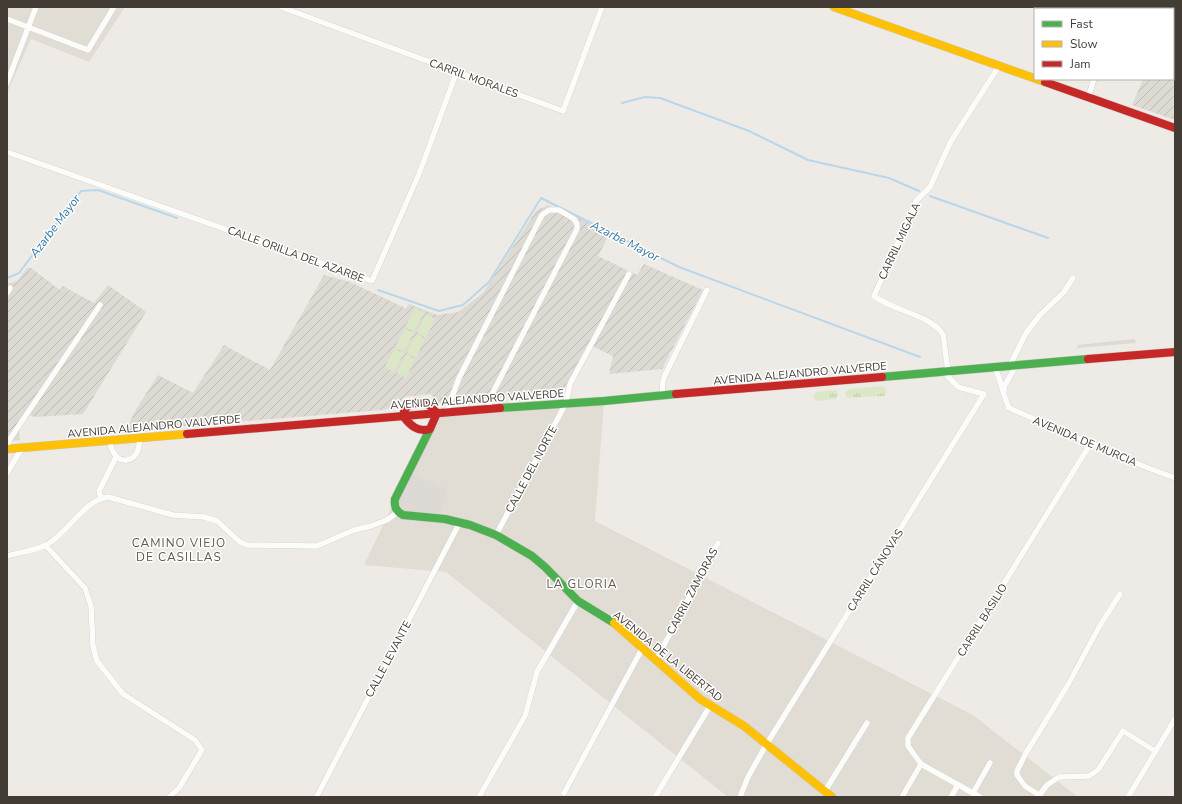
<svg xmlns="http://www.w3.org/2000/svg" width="1182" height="804" font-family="'Nunito Sans',sans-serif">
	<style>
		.residential { fill: #e1ddd4 }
		.industrial { fill: url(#industrial-furrows) }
		.grass { fill: url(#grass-tufts) }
		.garden { fill: #dbe7c7 }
		.parking { fill: #dddad6 }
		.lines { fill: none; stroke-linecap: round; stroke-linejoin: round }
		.stream { stroke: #b9d7ea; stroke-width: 2 }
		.street-casing { stroke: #cac7c2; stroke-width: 6 }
		.fast-casing { stroke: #ccc8be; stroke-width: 9 }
		.slow-casing { stroke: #ccc8be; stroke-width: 9 }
		.jam-casing { stroke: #ccc8be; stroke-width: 9 }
		.street { stroke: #fcfcfb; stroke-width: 5.5 }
		.fast { stroke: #4caf50; stroke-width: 8 }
		.slow { stroke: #ffc107; stroke-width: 8 }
		.jam { stroke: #c62828; stroke-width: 8 }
		.labels { text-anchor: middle; stroke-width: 3; stroke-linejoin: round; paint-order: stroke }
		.street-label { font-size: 11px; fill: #423c34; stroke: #fff }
		.water-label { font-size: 12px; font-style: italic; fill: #3479a7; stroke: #fff }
		.neighbourhood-label { font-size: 12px; letter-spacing: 1px; fill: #645a4c; stroke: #fff }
	</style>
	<defs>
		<pattern id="industrial-furrows" width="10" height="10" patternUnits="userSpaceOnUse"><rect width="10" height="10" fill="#dddad4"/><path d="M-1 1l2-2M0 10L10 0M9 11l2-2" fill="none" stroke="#bfbcb7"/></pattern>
		<pattern id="grass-tufts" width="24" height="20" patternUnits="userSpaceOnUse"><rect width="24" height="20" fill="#dbe7c7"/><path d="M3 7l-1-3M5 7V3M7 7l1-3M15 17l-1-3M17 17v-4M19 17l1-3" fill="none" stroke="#bdc7ac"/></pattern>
	</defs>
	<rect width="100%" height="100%" fill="#eeebe6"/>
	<!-- residential -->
	<g class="residential">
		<path d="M 7,7 L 125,7 L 89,62 L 31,39 L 7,93 Z"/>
		<path d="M 604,401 L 595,521 L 973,715 L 1078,797 L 728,797 L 446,572 L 364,565 L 437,413 Z"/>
	</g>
	<!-- industrial -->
	<g class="industrial">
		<path d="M 1156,7 L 1175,7 L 1175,120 L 1132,105 L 1143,79 L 1173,79 L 1173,9 L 1155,9 Z"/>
		<path d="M 548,205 L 585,221 L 609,235 L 598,256 L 637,275 L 644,264 L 703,290 L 662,369 L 609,374 L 613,356 L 588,344 L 564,389 L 486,398 L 483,401 L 443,404 L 434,401 L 431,394 L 404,397 L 399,407 L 382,410 L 125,431 L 137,408 L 158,375 L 193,393 L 224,345 L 270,370 L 324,275 L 350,282 L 403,307 L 405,309 L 409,304 L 437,315 L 458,312 L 483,293 L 536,211 Z"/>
		<path d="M 27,268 L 31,268 L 60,290 L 63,286 L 94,303 L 108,285 L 146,312 L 83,414 L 35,417 L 30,415 L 19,429 L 20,440 L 7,441 L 7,284 L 17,281 Z"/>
	</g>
	<!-- grass -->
	<g class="grass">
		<path d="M 883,386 L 887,392 L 884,396 L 847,398 L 845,393 L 848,389 Z"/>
		<path d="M 836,390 L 837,391 L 838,395 L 836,399 L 817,401 L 813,397 L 816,392 Z"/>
	</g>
	<!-- garden -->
	<g class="garden">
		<path d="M 415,308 L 424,313 L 414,331 L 405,327 Z"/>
		<path d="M 426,314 L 435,319 L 426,338 L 417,332 Z"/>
		<path d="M 405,329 L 414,333 L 404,352 L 395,347 Z"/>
		<path d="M 416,334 L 425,339 L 416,358 L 407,353 Z"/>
		<path d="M 394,349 L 404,353 L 394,372 L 385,367 Z"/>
		<path d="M 406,354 L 415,359 L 406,378 L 397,373 Z"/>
	</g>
	<!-- parking -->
	<g class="parking">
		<path d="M 1135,339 L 1136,343 L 1077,348 L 1078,345 Z"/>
		<path d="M 412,474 L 448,490 L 440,514 L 410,511 L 404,508 L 399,504 L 399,500 Z"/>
	</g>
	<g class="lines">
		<!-- stream -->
		<g class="stream">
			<path d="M 1128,9 L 1129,9"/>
			<path d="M 622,103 L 645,97 L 660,98 L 749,131 L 808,160 L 889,178 L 919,191"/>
			<path d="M 930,196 L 1048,238"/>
			<path d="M 7,278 L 19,273 L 81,191 L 98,190 L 177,218"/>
			<path d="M 378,290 L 439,311 L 463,305 L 489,282 L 541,198 L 679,267 L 920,357"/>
		</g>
		<defs>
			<g id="street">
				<path d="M 281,7 L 563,111 L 602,7"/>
				<path d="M 1118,9 L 1118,7"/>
				<path d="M 7,19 L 88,50 L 114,7"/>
				<path d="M 7,83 L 36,7"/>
				<path d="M 1088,98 L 1094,79"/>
				<path d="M 7,152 L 372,281 L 419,174 L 457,71"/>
				<path d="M 7,293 L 10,288"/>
				<path d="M 1009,367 L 1026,333 L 1040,315 L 1064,292 L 1073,278"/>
				<path d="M 995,368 C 1001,381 1003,395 1009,408 L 1143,466 L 1175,478"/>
				<path d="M 948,372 L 943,334 C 929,314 893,311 874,296 L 916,201 L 930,187 L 951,141 L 999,66"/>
				<path d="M 1004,391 L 1005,385 L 1016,366"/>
				<path d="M 662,395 L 663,381 L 665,375 L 707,290"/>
				<path d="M 446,413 L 459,378 L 542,215 L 549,210 L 559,210 L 574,219 L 577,224 L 577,229 L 490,398 L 489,409"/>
				<path d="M 110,441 C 113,469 142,465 139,438"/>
				<path d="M 7,447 L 10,439 L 100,305"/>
				<path d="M 7,473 L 22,448"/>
				<path d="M 101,498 L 99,491 L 116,457"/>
				<path d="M 496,535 L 566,403 L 570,384 L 629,274"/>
				<path d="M 46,546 L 85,588 L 91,606 L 93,646 L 97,661 L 123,694 L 195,740 L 202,750 L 179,788 L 169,797"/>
				<path d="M 7,556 C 17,553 37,550 46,545 C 67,534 84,500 108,497 L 173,515 L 204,517 L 217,521 L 240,542 L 247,545 L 317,546 L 354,530 L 371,526 L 387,520 L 398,512"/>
				<path d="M 656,660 L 718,543"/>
				<path d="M 921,764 L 980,797"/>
				<path d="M 825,791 L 867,723"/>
				<path d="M 564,793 L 642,649"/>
				<path d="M 973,793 L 990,763"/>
				<path d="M 1039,795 L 1025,786 L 1017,775 L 1017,771 L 1026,753 L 1069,683 L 1099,627 L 1120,594"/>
				<path d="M 317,796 L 460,522"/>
				<path d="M 479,797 L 525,716 L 537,672 L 578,601"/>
				<path d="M 655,797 L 710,706"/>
				<path d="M 740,797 L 748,777 L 766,745 L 984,394 L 958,387 L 944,372"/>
				<path d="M 902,797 L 921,764 L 908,746 L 908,738 L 1091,443"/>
				<path d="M 951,797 L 958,785"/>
				<path d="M 1038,797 L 1047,785 L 1059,777 L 1089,776 L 1098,770 L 1123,731 L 1155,751"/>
				<path d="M 1128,797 L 1175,719"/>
			</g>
			<g id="fast">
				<path d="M 882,377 L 1088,359"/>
				<path d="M 500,408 L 604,401 L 676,394"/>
				<path d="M 430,429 L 395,499 C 394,507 396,511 403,515 L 445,519 L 470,525 L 496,535 L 532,556 L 545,567 L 578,601 L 614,623"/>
			</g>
			<g id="slow">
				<path d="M 834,7 L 1045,82"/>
				<path d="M 7,449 L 187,434"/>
				<path d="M 614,623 L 700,699 L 744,726 L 832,797"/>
			</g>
			<g id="jam">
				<path d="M 1045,82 L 1175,128"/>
				<path d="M 1088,359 L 1175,352"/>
				<path d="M 676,394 L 882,377"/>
				<path d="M 420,402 L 427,403 L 437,413 L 430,429 C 418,433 410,425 403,416 C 405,405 410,404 420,402 Z"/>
				<path d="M 187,434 L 500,408"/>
			</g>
		</defs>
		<!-- street casing -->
		<use href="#street" class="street-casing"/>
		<!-- fast casing -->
		<use href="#fast" class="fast-casing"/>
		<!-- slow casing -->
		<use href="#slow" class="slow-casing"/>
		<!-- jam casing -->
		<use href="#jam" class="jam-casing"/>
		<!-- street -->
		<use href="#street" class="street"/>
		<!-- fast -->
		<use href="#fast" class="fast"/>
		<!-- slow -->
		<use href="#slow" class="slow"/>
		<!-- jam -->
		<use href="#jam" class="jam"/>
	</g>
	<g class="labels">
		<!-- street labels -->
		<g class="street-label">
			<text transform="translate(474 78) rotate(20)" y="4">CARRIL MORALES</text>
			<text transform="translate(899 241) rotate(-65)" y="4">CARRIL MIGALA</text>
			<text transform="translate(296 254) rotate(20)" y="4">CALLE ORILLA DEL AZARBE</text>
			<text transform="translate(800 373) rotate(-5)" y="4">AVENIDA ALEJANDRO VALVERDE</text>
			<text transform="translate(477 399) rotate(-4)" y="4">AVENIDA ALEJANDRO VALVERDE</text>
			<text transform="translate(154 426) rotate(-5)" y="4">AVENIDA ALEJANDRO VALVERDE</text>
			<text transform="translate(1085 441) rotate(23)" y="4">AVENIDA DE MURCIA</text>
			<text transform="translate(531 469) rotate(-62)" y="4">CALLE DEL NORTE</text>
			<text transform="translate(875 570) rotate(-58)" y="4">CARRIL CÁNOVAS</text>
			<text transform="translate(692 591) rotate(-62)" y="4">CARRIL ZAMORAS</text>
			<text transform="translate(982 620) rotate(-58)" y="4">CARRIL BASILIO</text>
			<text transform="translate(668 656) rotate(39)" y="4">AVENIDA DE LA LIBERTAD</text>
			<text transform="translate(388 659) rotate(-62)" y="4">CALLE LEVANTE</text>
		</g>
		<!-- water labels -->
		<g class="water-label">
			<text transform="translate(55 226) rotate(-53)" y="4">Azarbe Mayor</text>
			<text transform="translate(625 241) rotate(27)" y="4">Azarbe Mayor</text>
		</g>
		<!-- neighbourhood labels -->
		<g class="neighbourhood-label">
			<text x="179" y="547">CAMINO VIEJO<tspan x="179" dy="14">DE CASILLAS</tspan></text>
			<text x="582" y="588">LA GLORIA</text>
		</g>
	</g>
	<!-- border -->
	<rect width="1182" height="804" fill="none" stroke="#423c34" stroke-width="16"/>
	<!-- legend -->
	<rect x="1034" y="8" width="140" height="72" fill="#ffffff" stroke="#b3b1ae"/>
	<rect x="1042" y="21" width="20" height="6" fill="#4caf50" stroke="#b3b1ae"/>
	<text x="1070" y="28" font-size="12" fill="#423c34">Fast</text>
	<rect x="1042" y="41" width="20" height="6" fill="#ffc107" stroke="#b3b1ae"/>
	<text x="1070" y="48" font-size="12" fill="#423c34">Slow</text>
	<rect x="1042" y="61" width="20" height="6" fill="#c62828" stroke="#b3b1ae"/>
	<text x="1070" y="68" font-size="12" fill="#423c34">Jam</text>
</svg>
